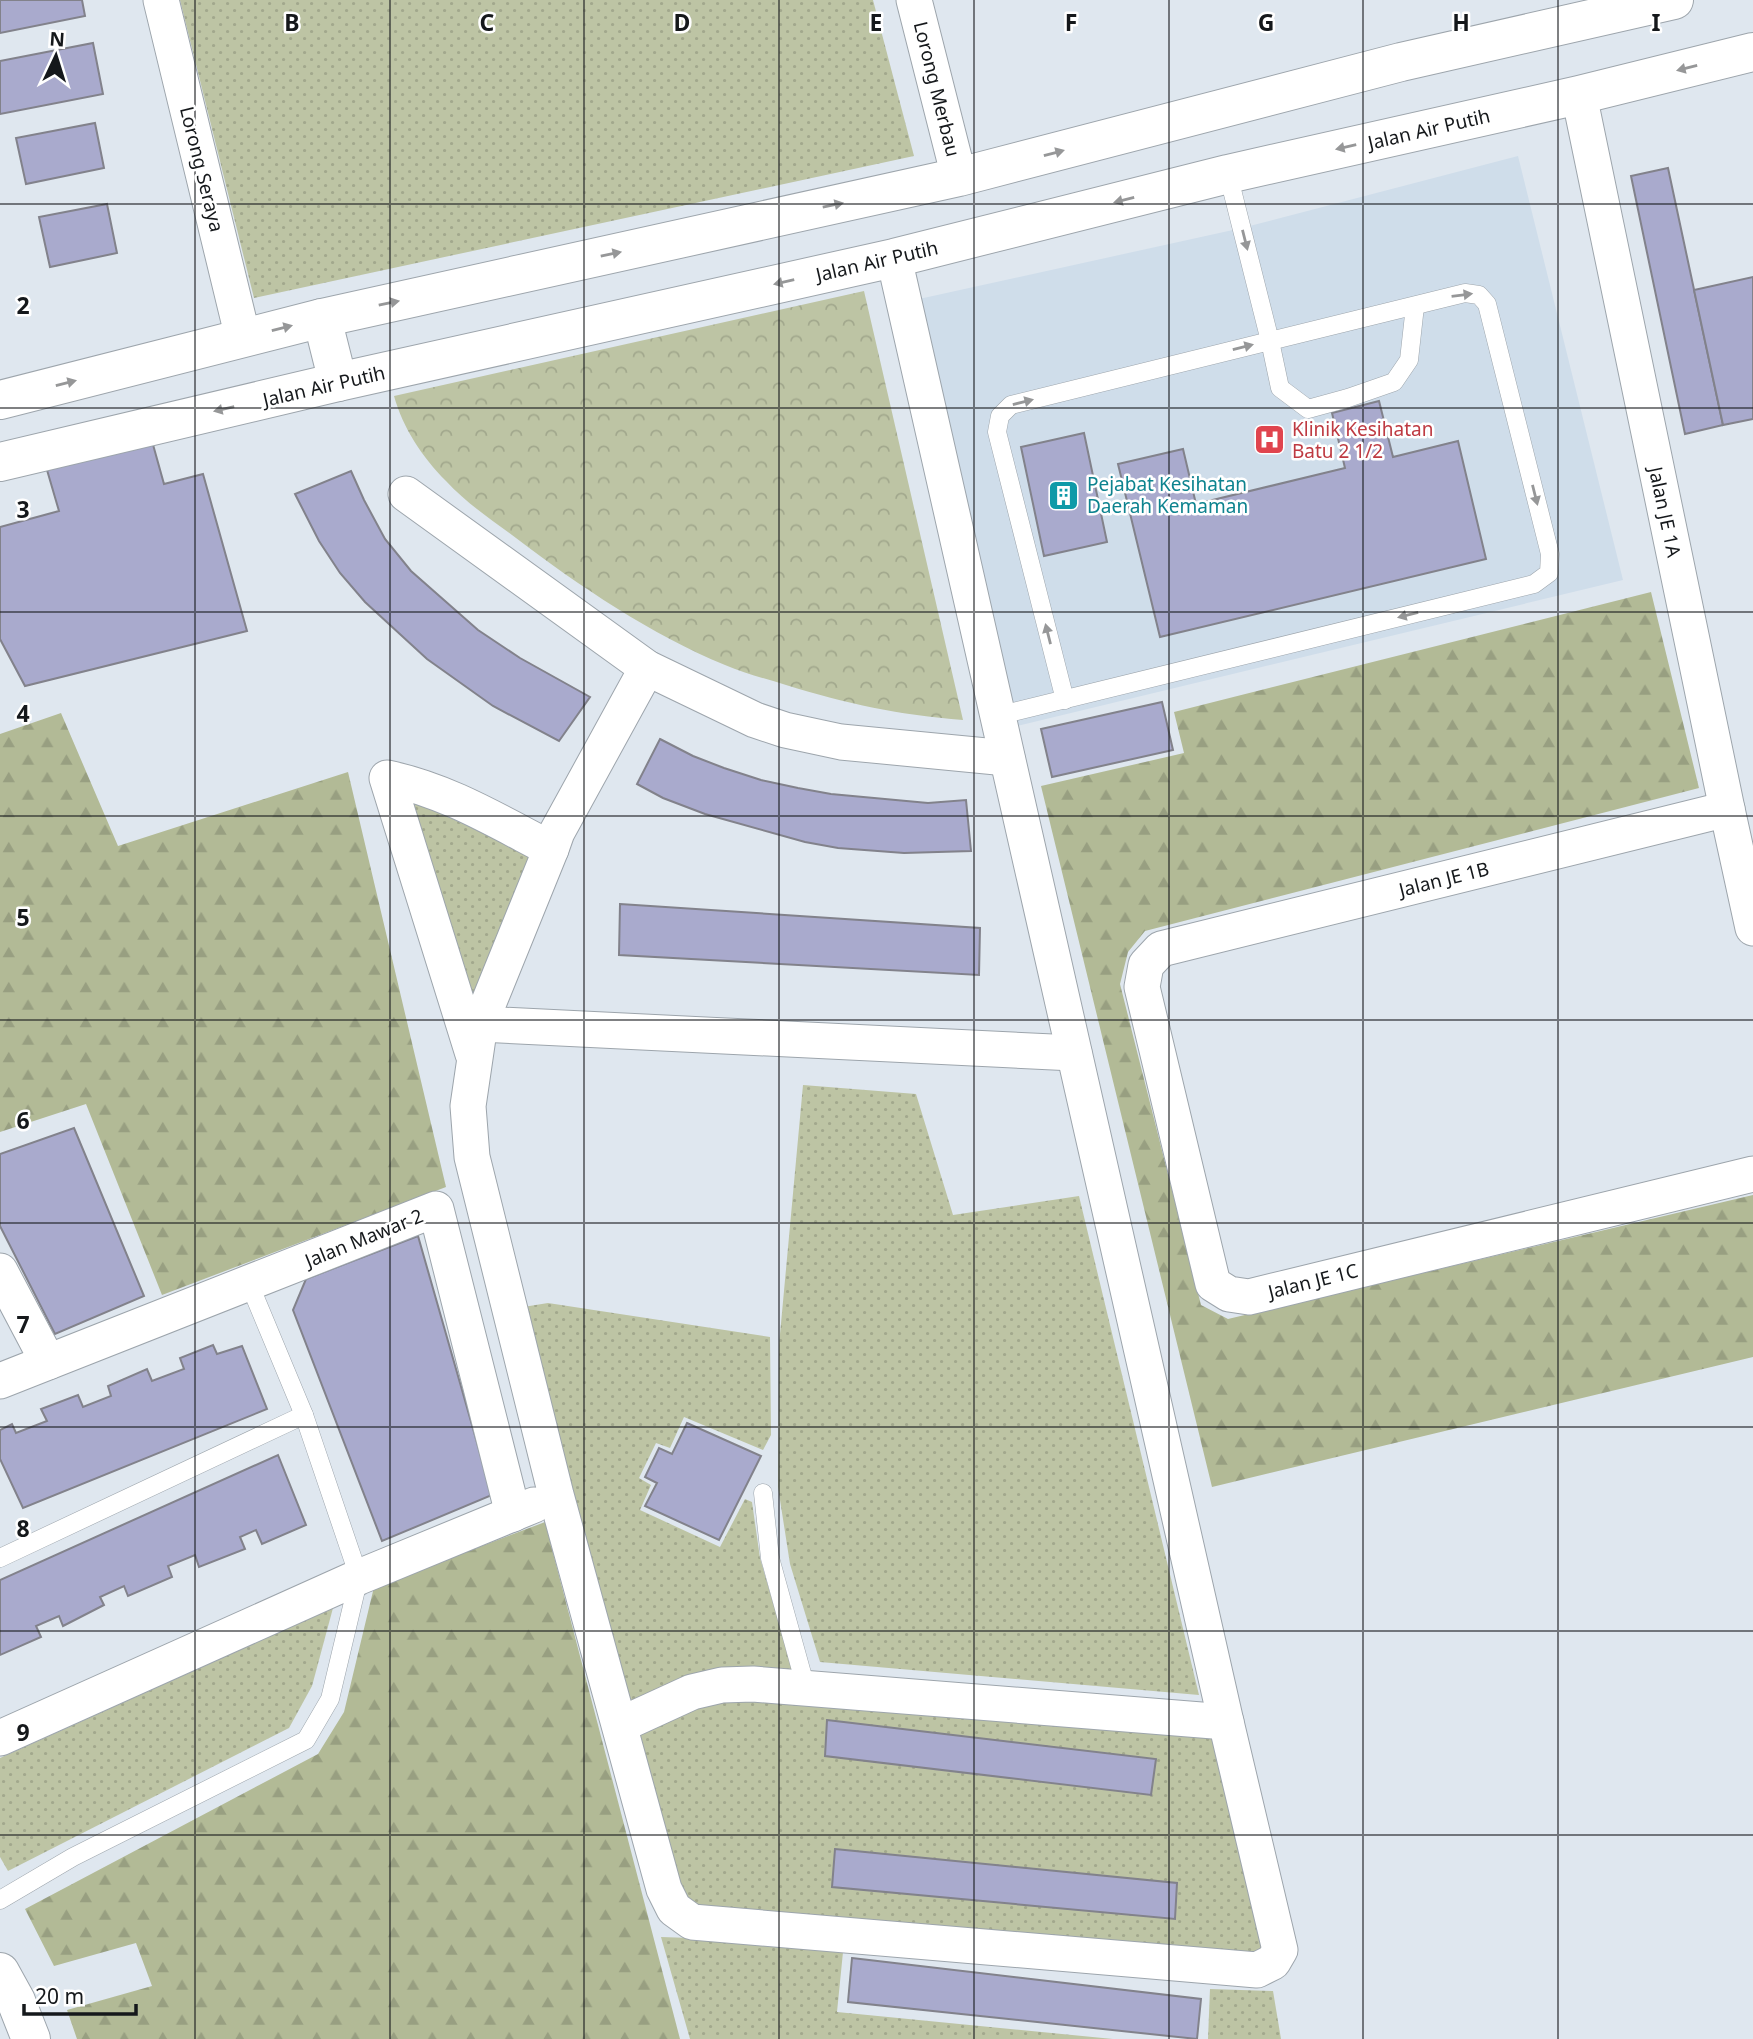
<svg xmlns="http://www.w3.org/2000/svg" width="1753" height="2039" font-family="'Noto Sans',sans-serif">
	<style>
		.built { fill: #cfddea }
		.grass { fill: url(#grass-dots) }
		.forest { fill: url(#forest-firs) }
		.park { fill: url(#park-crowns) }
		.building { fill: #a9aacd; stroke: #82828b; stroke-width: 2 }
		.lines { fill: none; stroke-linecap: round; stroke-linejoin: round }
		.lane-casing { stroke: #9da5ac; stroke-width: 19 }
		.street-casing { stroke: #9da5ac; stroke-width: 37 }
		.secondary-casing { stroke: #9da5ac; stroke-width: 40 }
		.primary-casing { stroke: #9da5ac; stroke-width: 40 }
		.lane { stroke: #fff; stroke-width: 18 }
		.street { stroke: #fff; stroke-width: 35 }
		.secondary { stroke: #fff; stroke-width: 38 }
		.primary { stroke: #fff; stroke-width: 38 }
		.oneway { fill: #969798 }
		.grid { fill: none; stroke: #15181b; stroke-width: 2; stroke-opacity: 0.55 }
		.labels { text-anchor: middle; stroke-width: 5; stroke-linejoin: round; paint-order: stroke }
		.street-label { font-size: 19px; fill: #15181b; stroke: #fff }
		.health-label { font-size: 19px; fill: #be3a42; stroke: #fff; text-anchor: start }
		.culture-label { font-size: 19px; fill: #0d838f; stroke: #fff; text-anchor: start }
		.grid-label { font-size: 23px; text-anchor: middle; font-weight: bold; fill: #15181b; stroke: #fff; stroke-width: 5; stroke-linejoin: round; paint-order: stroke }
	</style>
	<defs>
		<pattern id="grass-dots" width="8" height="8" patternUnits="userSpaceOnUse" patternTransform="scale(1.75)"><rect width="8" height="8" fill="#bdc4a4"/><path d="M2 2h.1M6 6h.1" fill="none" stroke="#a2a88d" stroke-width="1.8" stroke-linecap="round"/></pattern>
		<pattern id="forest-firs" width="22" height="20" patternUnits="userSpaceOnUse" patternTransform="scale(1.75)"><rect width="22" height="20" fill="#b2ba96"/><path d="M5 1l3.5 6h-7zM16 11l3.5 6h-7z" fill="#989f81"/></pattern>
		<pattern id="park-crowns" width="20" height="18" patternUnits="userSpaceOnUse" patternTransform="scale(1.75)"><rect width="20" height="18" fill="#bdc4a4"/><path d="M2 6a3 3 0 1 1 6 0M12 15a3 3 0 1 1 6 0" fill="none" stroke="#a2a88d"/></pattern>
	</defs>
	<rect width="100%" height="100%" fill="#dfe7ef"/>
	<!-- built -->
	<path class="built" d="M 1518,156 L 1623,580 L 1009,728 L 919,299 L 1242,228 Z"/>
	<!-- grass -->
	<g class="grass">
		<path d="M 180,0 L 873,0 L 914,156 L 254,298 Z"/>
		<path d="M 406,797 L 531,856 L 472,1005 Z"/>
		<path d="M 803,1085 L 916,1094 L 953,1215 L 1079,1196 L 1199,1695 L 820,1662 L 790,1564 L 778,1487 L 779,1345 Z"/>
		<path d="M 548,1303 L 770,1337 L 771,1435 L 763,1450 L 684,1417 L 670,1448 L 656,1443 L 639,1478 L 651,1485 L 640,1510 L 720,1547 L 745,1499 L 752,1502 L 760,1558 L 794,1675 L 625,1712 L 517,1308 Z"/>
		<path d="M 333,1608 L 312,1686 L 289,1728 L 8,1871 L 0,1857 L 0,1758 Z"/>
		<path d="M 726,1694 L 1218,1734 L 1270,1945 L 1262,1955 L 697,1914 L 680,1902 L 633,1729 Z"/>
		<path d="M 661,1937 L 691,1938 L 843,1952 L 837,2012 L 1113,2039 L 690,2039 Z"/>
		<path d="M 1210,1989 L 1273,1991 L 1281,2039 L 1208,2039 Z"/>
	</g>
	<!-- forest -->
	<g class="forest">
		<path d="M 1651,592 L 1699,788 L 1145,931 L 1128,952 L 1120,984 L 1201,1305 L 1228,1319 L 1753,1195 L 1753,1357 L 1212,1487 L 1041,786 L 1184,753 L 1174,712 Z"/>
		<path d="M 61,713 L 118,846 L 348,772 L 446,1187 L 162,1295 L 86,1104 L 0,1132 L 0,734 Z"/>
		<path d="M 545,1522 L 680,2039 L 77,2039 L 67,2010 L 152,1986 L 136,1943 L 54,1966 L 25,1909 L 318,1754 L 344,1712 L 374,1587 Z"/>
	</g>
	<!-- park -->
	<path class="park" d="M 864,291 L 963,720 C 899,715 847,704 786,685 C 766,679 744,673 725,665 C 652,635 579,586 516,538 C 492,520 466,503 446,481 C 422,457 403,428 394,396 Z"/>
	<!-- building -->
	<g class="building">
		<path d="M 0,0 L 82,0 L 85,16 L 0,33 Z"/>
		<path d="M 93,43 L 103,94 L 0,114 L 0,61 Z"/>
		<path d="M 95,123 L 104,168 L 26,184 L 16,138 Z"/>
		<path d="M 1668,168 L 1723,425 L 1685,434 L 1631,176 Z"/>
		<path d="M 107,204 L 117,253 L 50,267 L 39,217 Z"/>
		<path d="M 1753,277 L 1753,419 L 1723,425 L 1694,290 Z"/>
		<path d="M 1379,401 L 1393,457 L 1458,441 L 1486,559 L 1160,637 L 1118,464 L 1183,449 L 1196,504 L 1345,468 L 1332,413 Z"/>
		<path d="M 1084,433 L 1107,542 L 1044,556 L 1021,447 Z"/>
		<path d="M 152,441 L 164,484 L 203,474 L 247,631 L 25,686 L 0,639 L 0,527 L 59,511 L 47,470 Z"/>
		<path d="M 351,471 L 364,500 L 385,539 L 411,571 L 478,630 L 520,658 L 590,697 L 559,741 L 493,706 L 427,659 L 365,602 L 340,573 L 319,541 L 295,494 Z"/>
		<path d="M 1162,702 L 1173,750 L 1052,777 L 1041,729 Z"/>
		<path d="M 660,739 L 693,756 L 724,768 L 761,780 L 798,788 L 831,794 L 928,803 L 966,800 L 971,851 L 904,853 L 838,848 L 805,842 L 705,814 L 663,798 L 637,784 Z"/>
		<path d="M 620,904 L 980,928 L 979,975 L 619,955 Z"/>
		<path d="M 74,1128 L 144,1296 L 55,1334 L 0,1226 L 0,1154 Z"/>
		<path d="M 418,1236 L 492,1495 L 382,1541 L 293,1310 L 306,1279 Z"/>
		<path d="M 213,1345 L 217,1354 L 242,1346 L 267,1409 L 23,1508 L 0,1459 L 0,1430 L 12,1424 L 16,1433 L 47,1421 L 41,1409 L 78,1395 L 83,1407 L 111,1396 L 108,1386 L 147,1369 L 152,1381 L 184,1369 L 180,1358 Z"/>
		<path d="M 687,1423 L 761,1456 L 719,1540 L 645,1506 L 657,1483 L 645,1477 L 659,1448 L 672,1454 Z"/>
		<path d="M 278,1455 L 306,1525 L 262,1544 L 256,1530 L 240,1537 L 245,1549 L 199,1567 L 195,1555 L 168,1566 L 172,1577 L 128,1596 L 124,1586 L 100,1597 L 104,1605 L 63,1626 L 59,1616 L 36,1626 L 41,1637 L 0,1655 L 0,1580 Z"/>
		<path d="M 827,1720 L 1156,1759 L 1151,1795 L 825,1756 Z"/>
		<path d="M 835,1849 L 1177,1883 L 1175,1919 L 832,1887 Z"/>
		<path d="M 852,1958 L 1201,1999 L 1197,2039 L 848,2002 Z"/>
	</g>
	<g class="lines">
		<defs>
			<g id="lane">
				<path d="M 1065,700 L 997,432 L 1000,416 L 1011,405 L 1270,341 L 1280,388 L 1308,409 L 1348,398 L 1394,382 L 1409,360 L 1415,306"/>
				<path d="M 997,716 L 1534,584 L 1549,573 L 1550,554 L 1487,304 L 1479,295 L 1465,293 L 1270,341 L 1228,174"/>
				<path d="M 763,1493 L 770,1558 L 806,1688"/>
				<path d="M 0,1558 L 304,1415"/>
				<path d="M 0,1900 L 73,1857 L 306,1740 L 330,1699 L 359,1577 L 304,1415 L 249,1283"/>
			</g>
			<g id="street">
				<path d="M 161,0 L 243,338"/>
				<path d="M 914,0 L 959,177"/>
				<path d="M 1579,95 L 1727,809 L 1753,928"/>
				<path d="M 894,258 L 1226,1722"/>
				<path d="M 406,494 L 647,668 L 755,720 L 785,730 L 841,742 L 1007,758"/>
				<path d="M 1727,809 L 1161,949 L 1146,965 L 1142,987 L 1213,1284 L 1229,1294 L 1249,1297 L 1753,1174"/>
				<path d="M 480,1024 L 1074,1053"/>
				<path d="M 473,1054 L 387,778 C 446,790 497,821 551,849"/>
				<path d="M 0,1271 L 48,1362"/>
				<path d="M 0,1381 L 436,1209 L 513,1514"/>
				<path d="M 620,1725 L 692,1692 L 722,1685 L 753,1684 L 1226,1722 L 1280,1950 L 1273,1962 L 1257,1970 L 692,1922 L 674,1909 L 664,1889 L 556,1495 L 472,1157 L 468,1106 L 480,1024 L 551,849 L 557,832 L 647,668"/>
				<path d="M 0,1738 L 359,1577 L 534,1505"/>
			</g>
			<path id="secondary" d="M 0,1972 L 16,2001 L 31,2039"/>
			<g id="primary">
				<path d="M 322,318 L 338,382"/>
				<path d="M 0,400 L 322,318 L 959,177 L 1401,62 L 1674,0"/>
				<path d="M 0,462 L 338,382 L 894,258 L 1228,174 L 1579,95 L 1753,52"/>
			</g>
		</defs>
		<!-- lane casing -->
		<use href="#lane" class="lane-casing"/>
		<!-- street casing -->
		<use href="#street" class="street-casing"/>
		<!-- secondary casing -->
		<use href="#secondary" class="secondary-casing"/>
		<!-- primary casing -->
		<use href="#primary" class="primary-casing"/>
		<!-- lane -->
		<use href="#lane" class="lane"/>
		<!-- street -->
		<use href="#street" class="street"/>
		<!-- secondary -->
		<use href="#secondary" class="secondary"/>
		<!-- primary -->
		<use href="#primary" class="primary"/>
	</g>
	<!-- one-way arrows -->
	<defs><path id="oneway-solid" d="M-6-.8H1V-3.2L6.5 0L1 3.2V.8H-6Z" transform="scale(1.75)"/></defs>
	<g class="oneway">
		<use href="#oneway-solid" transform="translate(1687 68) rotate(166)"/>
		<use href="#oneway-solid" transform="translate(1346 147) rotate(167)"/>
		<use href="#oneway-solid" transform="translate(1054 153) rotate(-15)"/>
		<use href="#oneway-solid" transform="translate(1124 200) rotate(166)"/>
		<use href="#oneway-solid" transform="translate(833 205) rotate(-12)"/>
		<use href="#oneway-solid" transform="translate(1245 240) rotate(76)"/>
		<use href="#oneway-solid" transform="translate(611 254) rotate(-12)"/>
		<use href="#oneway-solid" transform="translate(784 282) rotate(167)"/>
		<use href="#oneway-solid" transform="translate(1462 295) rotate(-7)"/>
		<use href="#oneway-solid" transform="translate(389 303) rotate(-12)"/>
		<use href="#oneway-solid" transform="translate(282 328) rotate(-14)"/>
		<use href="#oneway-solid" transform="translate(1243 347) rotate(-14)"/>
		<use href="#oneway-solid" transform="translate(66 383) rotate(-14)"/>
		<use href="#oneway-solid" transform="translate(1023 402) rotate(-14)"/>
		<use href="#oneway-solid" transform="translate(224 409) rotate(167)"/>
		<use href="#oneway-solid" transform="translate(1535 495) rotate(76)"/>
		<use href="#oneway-solid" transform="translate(1408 615) rotate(166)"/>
		<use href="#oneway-solid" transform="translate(1048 634) rotate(-104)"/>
	</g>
	<!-- grid -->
	<path class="grid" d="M 195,0 L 195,2039M 390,0 L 390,2039M 584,0 L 584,2039M 779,0 L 779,2039M 974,0 L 974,2039M 1169,0 L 1169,2039M 1363,0 L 1363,2039M 1558,0 L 1558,2039M 0,204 L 1753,204M 0,408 L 1753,408M 0,612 L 1753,612M 0,816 L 1753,816M 0,1020 L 1753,1020M 0,1223 L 1753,1223M 0,1427 L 1753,1427M 0,1631 L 1753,1631M 0,1835 L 1753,1835"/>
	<!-- icons -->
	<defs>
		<symbol id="hospital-square" viewBox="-11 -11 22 22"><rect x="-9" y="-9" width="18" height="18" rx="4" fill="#e0444e" stroke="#fff"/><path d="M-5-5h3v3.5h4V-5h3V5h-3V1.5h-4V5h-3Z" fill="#fff"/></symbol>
		<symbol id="building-square" viewBox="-11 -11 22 22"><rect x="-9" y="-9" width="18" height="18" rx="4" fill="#0f9aa8" stroke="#fff"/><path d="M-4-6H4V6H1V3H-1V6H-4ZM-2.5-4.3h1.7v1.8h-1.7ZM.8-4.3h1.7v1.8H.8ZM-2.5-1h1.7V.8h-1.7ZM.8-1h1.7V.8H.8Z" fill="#fff"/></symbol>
	</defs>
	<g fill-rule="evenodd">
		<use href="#hospital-square" x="1252" y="422" width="35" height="35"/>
		<use href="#building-square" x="1046" y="478" width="35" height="35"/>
	</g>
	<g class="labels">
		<!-- street labels -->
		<g class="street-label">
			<text transform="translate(937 89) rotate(76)" y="7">Lorong Merbau</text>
			<text transform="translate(1429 129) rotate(-13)" y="7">Jalan Air Putih</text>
			<text transform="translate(202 169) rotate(76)" y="7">Lorong Seraya</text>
			<text transform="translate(877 261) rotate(-13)" y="7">Jalan Air Putih</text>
			<text transform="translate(324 386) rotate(-13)" y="7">Jalan Air Putih</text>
			<text transform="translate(1665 512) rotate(78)" y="7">Jalan JE 1A</text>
			<text transform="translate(1444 879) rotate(-14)" y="7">Jalan JE 1B</text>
			<text transform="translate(364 1238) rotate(-22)" y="7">Jalan Mawar 2</text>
			<text transform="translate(1313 1281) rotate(-14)" y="7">Jalan JE 1C</text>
		</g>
		<!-- health labels -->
		<g class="health-label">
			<text x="1292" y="436">Klinik Kesihatan<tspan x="1292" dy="22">Batu 2 1/2</tspan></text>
		</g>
		<!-- culture labels -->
		<g class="culture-label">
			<text x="1087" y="491">Pejabat Kesihatan<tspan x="1087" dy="22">Daerah Kemaman</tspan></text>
		</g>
	</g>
	<g class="grid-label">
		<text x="292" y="31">B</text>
		<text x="487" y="31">C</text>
		<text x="682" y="31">D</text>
		<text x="876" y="31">E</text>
		<text x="1071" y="31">F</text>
		<text x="1266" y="31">G</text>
		<text x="1461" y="31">H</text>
		<text x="1656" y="31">I</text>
		<text x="23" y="314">2</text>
		<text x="23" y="518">3</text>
		<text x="23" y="722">4</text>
		<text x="23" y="926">5</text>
		<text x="23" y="1129">6</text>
		<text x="23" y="1333">7</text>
		<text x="23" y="1537">8</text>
		<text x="23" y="1741">9</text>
	</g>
	<!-- north arrow -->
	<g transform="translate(56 56) rotate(4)" stroke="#ffffff" stroke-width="5" paint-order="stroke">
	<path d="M0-5L12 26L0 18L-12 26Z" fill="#15181b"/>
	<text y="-10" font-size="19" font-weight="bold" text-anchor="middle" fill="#15181b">N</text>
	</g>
	<!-- scale -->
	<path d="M24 2004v10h112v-10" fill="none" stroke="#15181b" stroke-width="3.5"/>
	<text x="35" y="2004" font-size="21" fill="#15181b" stroke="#ffffff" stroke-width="5" paint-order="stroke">20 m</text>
</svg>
